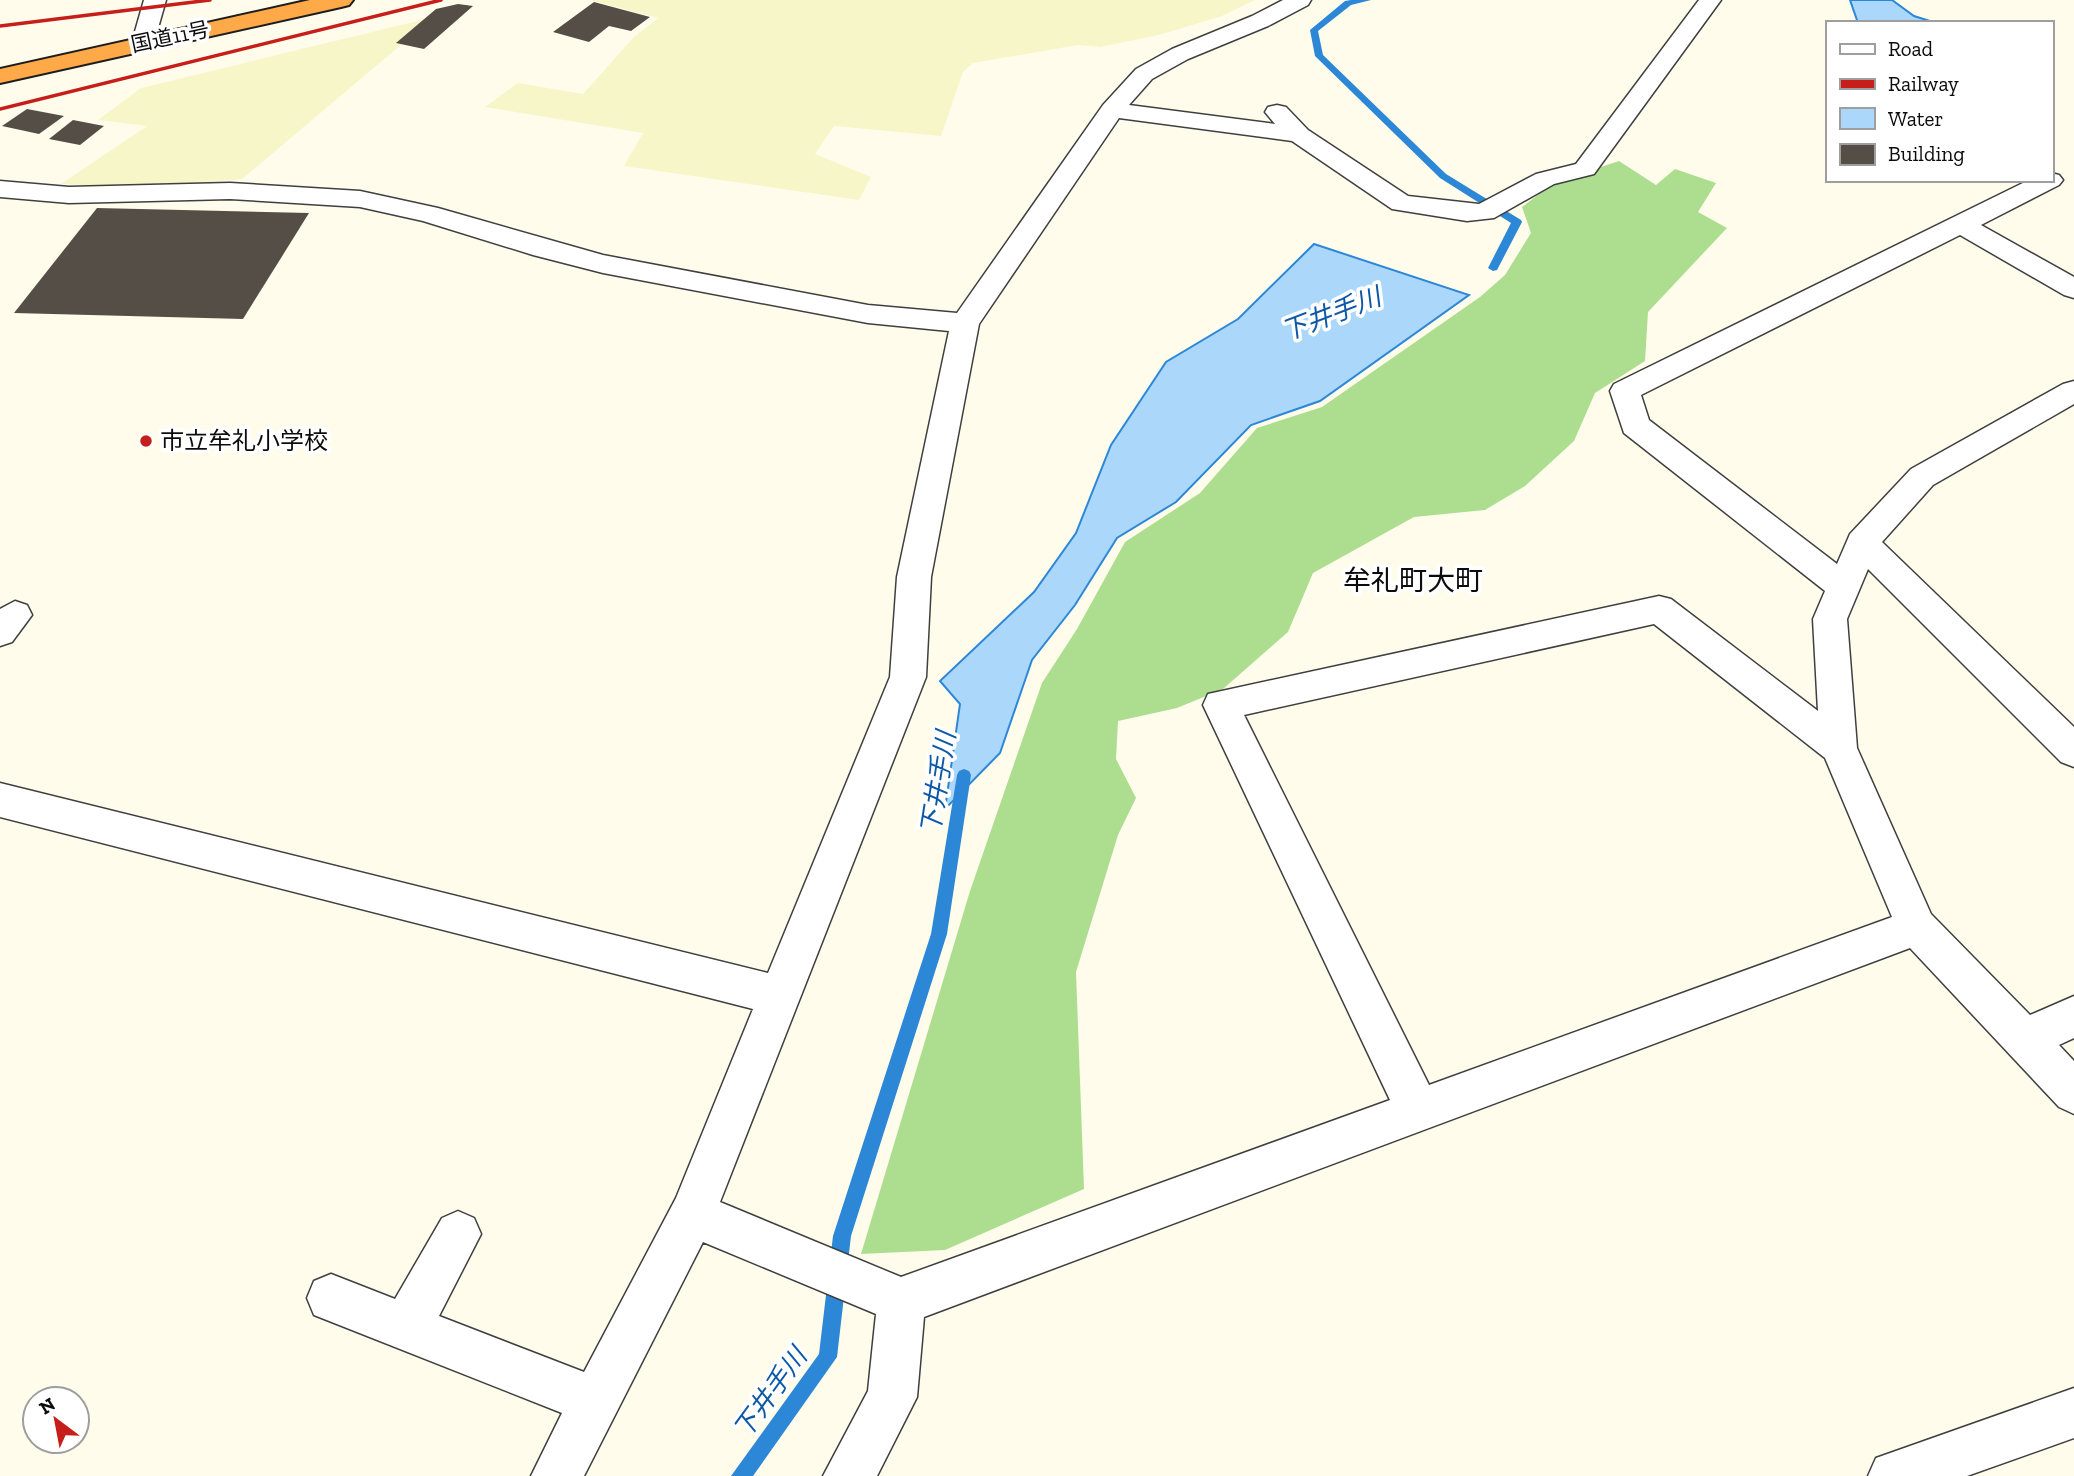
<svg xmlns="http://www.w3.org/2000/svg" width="2074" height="1476" font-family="'Zilla Slab','Noto Sans JP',serif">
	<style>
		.farmland { fill: #f7f6c9 }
		.forest { fill: #adde90 }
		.water { fill: #abd7fb; stroke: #2d87d7; stroke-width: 2 }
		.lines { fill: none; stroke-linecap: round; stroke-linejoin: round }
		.stream { fill: #2d87d7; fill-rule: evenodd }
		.building { fill: #554e47 }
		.street-casing { stroke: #3f3f3f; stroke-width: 3 }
		.highway-casing { stroke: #1d1d1d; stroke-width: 4 }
		.street { fill: #fff; fill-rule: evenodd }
		.highway { fill: #ffa949; fill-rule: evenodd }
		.rail { stroke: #c61e1a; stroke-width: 3.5 }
		.poi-dot { fill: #c61e1a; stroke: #fff; stroke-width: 2.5 }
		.labels { text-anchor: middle; stroke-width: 7; stroke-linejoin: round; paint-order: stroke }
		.far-street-label { font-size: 21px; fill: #0c0c0c; stroke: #fff }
		.poi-label { font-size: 24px; fill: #0c0c0c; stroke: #fff; text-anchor: start }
		.water-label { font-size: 26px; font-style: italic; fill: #0d58a6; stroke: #fff }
		.quarter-label { font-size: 28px; fill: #0c0c0c; stroke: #fff }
	</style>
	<rect width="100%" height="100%" fill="#fffceb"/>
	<!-- farmland -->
	<g class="farmland">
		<path d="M 591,0 L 1255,0 L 1222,16 L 1159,35 L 1100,47 L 1078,45 L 973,63 L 963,72 L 941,136 L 834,126 L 815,154 L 871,177 L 859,200 L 624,166 L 643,133 L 485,107 L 518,83 L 583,94 L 633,38 L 658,18 Z"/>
		<path d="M 434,17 L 242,179 L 145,188 L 61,184 L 147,126 L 98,120 L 141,88 Z"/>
	</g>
	<!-- forest -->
	<path class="forest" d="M 1619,161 L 1656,185 L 1675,169 L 1716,183 L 1698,212 L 1727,228 L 1648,312 L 1645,361 L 1595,393 L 1574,441 L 1525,486 L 1485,510 L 1414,517 L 1313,573 L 1288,632 L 1223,689 L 1177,708 L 1118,721 L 1116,759 L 1136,798 L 1118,835 L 1076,972 L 1084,1189 L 945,1250 L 861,1254 L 970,891 L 1042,683 L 1077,629 L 1125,542 L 1200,493 L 1257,428 L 1322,407 L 1480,297 L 1505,275 L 1531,233 L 1522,207 L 1555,182 Z"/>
	<!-- water -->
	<g class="water">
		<path d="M 1850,0 L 1892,0 L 1914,16 L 1936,23 L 1858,23 Z"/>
		<path d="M 1314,244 L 1469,295 L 1320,401 L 1251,425 L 1176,502 L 1117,538 L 1075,605 L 1032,660 L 1000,753 L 945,809 L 960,704 L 940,681 L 1034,592 L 1076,533 L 1111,445 L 1166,362 L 1238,319 Z"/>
	</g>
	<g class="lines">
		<!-- stream -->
		<g class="stream">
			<path d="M 1351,0 L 1371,0 L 1351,5 L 1318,31 L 1323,55 L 1446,174 L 1521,220 L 1522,222 L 1497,270 L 1493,271 L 1488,268 L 1511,223 L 1440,178 L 1315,56 L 1310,30 L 1345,1 Z"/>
			<path d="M 964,769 L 969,771 L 971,775 L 947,934 L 851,1236 L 837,1357 L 753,1476 L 731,1476 L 819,1354 L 833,1236 L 931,934 L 957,775 L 959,771 Z"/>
		</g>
	</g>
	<!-- building -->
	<g class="building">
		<path d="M 594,2 L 650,17 L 631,31 L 609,26 L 589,42 L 553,32 Z"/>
		<path d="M 458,4 L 473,6 L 424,49 L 396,43 L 436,9 Z"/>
		<path d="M 27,109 L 64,116 L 39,134 L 2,126 Z"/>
		<path d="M 73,120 L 104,126 L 80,145 L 49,139 Z"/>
		<path d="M 97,208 L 309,213 L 243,319 L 14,313 Z"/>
	</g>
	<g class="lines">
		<defs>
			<g id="street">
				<path d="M 144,0 L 166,0 L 154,42 L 151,47 L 135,47 L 132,42 Z"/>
				<path d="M 1283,0 L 1311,0 L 1308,5 L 1268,26 L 1188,59 L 1152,79 L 1129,105 L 1275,124 L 1265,112 L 1268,107 L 1277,105 L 1286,107 L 1308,130 L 1408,196 L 1479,204 L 1536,174 L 1576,164 L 1699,0 L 1721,0 L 1594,174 L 1554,184 L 1494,218 L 1467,221 L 1392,209 L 1292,141 L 1119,118 L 979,324 L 931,577 L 926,677 L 720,1202 L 901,1277 L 1390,1100 L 1203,705 L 1208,694 L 1659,596 L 1671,599 L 1818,711 L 1813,619 L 1825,591 L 1624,433 L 1610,391 L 1614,384 L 2029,180 L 2051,180 L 2051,173 L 2059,175 L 2063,180 L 2059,185 L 1981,225 L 2074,277 L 2074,298 L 2064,295 L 1960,235 L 1641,395 L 1649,420 L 1837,564 L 1850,534 L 1911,469 L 2063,384 L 2074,381 L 2074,404 L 1933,485 L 1882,542 L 2074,727 L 2074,767 L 2061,762 L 1868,569 L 1847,619 L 1857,748 L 1931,914 L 2030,1015 L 2074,996 L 2074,1038 L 2059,1045 L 2074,1061 L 2074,1114 L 2059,1107 L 1910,948 L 924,1317 L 917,1397 L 877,1476 L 823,1476 L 868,1391 L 876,1314 L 703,1242 L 584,1476 L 531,1476 L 562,1413 L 314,1315 L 307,1298 L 314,1281 L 331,1274 L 395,1299 L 442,1218 L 458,1211 L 474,1218 L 481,1234 L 439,1316 L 584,1372 L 676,1198 L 753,1009 L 0,817 L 0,783 L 768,973 L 890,677 L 897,577 L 949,331 L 868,323 L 603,273 L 533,255 L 423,221 L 360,207 L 230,199 L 69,203 L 0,197 L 0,181 L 69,187 L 230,183 L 360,191 L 438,208 L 603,255 L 868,305 L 957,313 L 1103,105 L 1136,69 L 1172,49 L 1252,16 ZM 1654,624 L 1825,758 L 1892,917 L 1429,1085 L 1244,715 Z"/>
				<path d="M 15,601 L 27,605 L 32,615 L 12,642 L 0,646 L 0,609 Z"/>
				<path d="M 2074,1388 L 2074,1438 L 1967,1476 L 1868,1476 L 1876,1458 Z"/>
			</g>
			<path id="highway" d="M 310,0 L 353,0 L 349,5 L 341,7 L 0,83 L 0,69 Z"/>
		</defs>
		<!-- street casing -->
		<use href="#street" class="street-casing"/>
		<!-- highway casing -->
		<use href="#highway" class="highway-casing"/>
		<!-- street -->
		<use href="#street" class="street"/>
		<!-- highway -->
		<use href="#highway" class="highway"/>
		<!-- rail -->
		<g class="rail">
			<path d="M 0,26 L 210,0"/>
			<path d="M 0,109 L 441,0"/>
		</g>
	</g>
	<!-- markers -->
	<circle class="poi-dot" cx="146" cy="441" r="7"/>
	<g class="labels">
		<!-- far-street labels -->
		<g class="far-street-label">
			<text transform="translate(170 37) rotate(-12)" y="7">国道11号</text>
		</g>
		<!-- poi labels -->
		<g class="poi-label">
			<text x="160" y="449">市立牟礼小学校</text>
		</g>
		<!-- water labels -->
		<g class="water-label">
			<text transform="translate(1331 314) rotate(-21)" y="9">下井手川</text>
			<text transform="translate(938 783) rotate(-81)" y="9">下井手川</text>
			<text transform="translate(770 1393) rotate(-54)" y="9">下井手川</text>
		</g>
		<!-- quarter labels -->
		<g class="quarter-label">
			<text x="1413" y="590">牟礼町大町</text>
		</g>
	</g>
	<!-- legend -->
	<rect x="1826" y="21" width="228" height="161" fill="#ffffff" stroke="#9e9e9e" stroke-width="2"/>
	<rect x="1840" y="44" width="35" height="10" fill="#ffffff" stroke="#9e9e9e" stroke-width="2"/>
	<text x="1888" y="56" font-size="21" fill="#0c0c0c">Road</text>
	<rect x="1840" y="79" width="35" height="10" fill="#c61e1a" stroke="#9e9e9e" stroke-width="2"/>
	<text x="1888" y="91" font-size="21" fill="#0c0c0c">Railway</text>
	<rect x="1840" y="108" width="35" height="21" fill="#abd7fb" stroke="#9e9e9e" stroke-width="2"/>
	<text x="1888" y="126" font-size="21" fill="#0c0c0c">Water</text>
	<rect x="1840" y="144" width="35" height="21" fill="#554e47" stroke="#9e9e9e" stroke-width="2"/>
	<text x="1888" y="161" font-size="21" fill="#0c0c0c">Building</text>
	<!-- north arrow -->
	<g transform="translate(56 1420) rotate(328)"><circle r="33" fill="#ffffff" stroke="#9e9e9e" stroke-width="2"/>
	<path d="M0-5L12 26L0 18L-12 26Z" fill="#c61e1a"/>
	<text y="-10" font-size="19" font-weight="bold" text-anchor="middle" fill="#0c0c0c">N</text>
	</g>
</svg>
